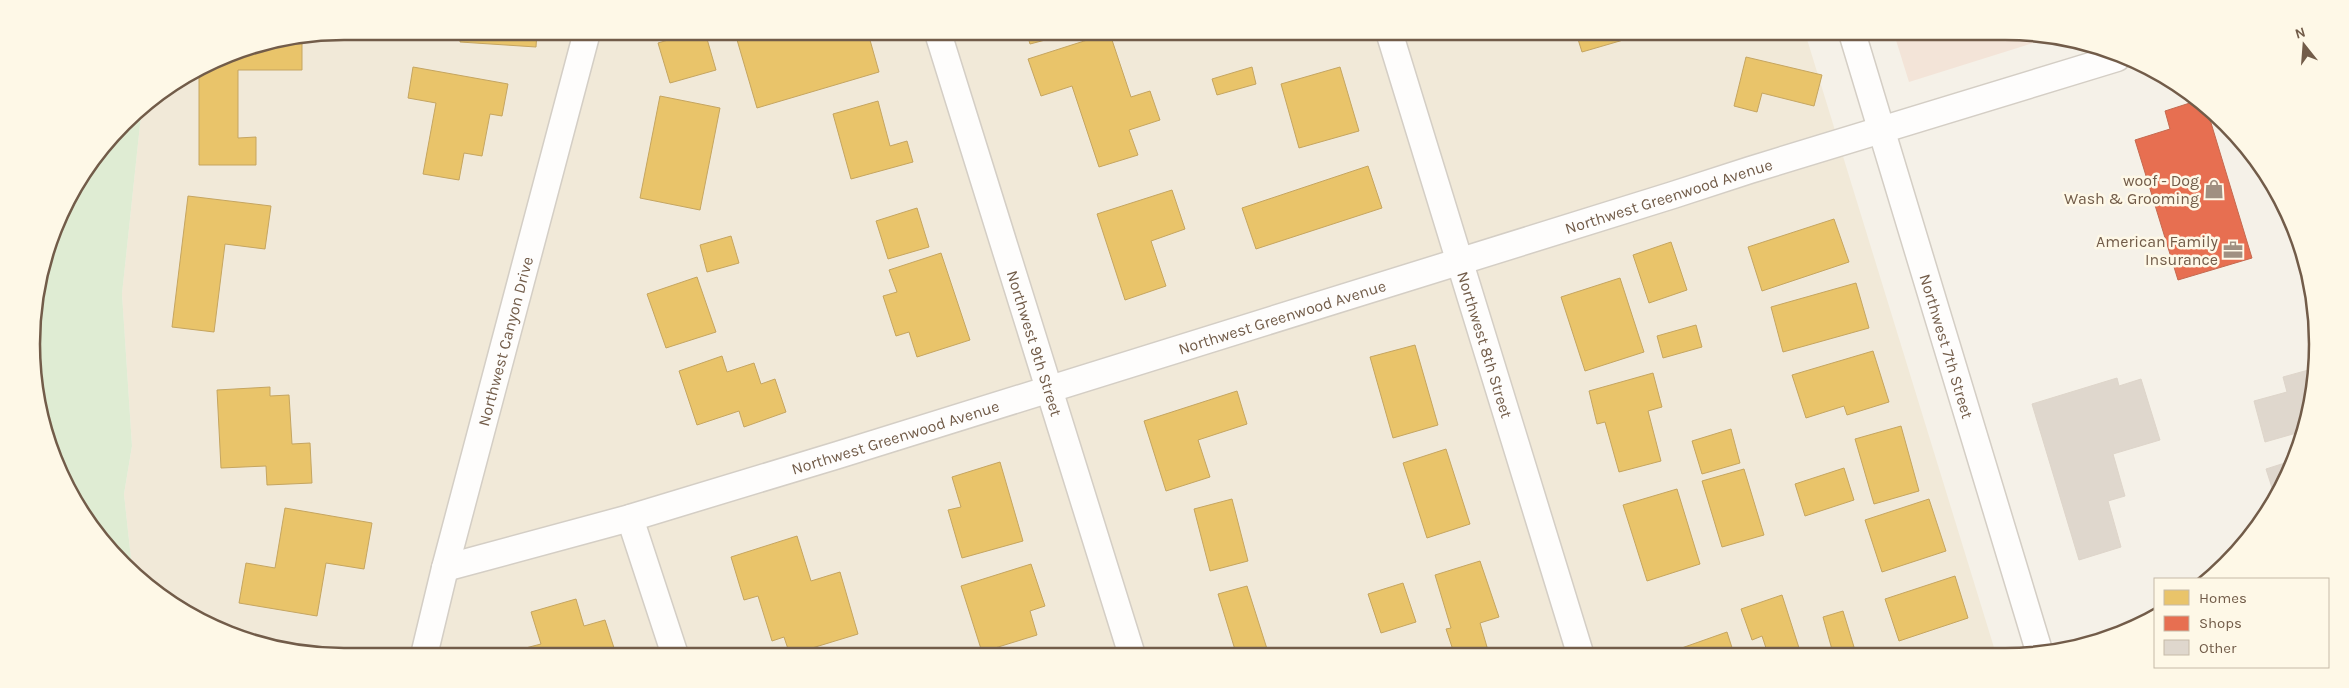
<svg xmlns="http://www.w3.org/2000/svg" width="2349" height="688" font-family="Karla,sans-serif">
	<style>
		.residential { fill: #f1e9d8 }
		.commercial { fill: #f3e4d8 }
		.green { fill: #dfecd3 }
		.homes { fill: #e9c46a; stroke: #c5a560 }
		.shops { fill: #e76f51; stroke: #c4694f }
		.building { fill: #dfd7cd; stroke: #ded5ca }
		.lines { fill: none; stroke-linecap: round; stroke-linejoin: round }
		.street-casing { stroke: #d4cec5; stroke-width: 29 }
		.street { stroke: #fefdfc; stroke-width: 26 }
		.labels { text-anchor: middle; stroke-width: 5; stroke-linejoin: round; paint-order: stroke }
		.poi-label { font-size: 16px; fill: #725c49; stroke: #fef8e7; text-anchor: end }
		.street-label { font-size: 16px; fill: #725c49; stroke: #fef8e7 }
		.rim { fill: none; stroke: #725c49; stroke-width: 2.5 }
	</style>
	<rect width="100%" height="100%" fill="#f5f1e8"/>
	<!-- residential -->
	<path class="residential" d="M 344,31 L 1806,36 L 1996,654 L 283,651 L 170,604 L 132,568 L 124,494 L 132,446 L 122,294 L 142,106 L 225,55 Z"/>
	<!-- commercial -->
	<path class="commercial" d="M 1895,37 L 2052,37 L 1909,82 Z"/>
	<!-- green -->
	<path class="green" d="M 142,106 L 122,294 L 132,446 L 124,494 L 132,568 L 96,534 L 42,425 L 32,323 L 64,205 L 138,109 Z"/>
	<!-- homes -->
	<g class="homes">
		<path d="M 461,32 L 537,32 L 536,47 L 460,42 Z"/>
		<path d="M 695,32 L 705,32 L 716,70 L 670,83 L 658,43 Z"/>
		<path d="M 735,33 L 868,33 L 879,72 L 757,108 Z"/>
		<path d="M 1027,34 L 1068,34 L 1030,44 Z"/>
		<path d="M 1106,34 L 1110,34 L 1131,97 L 1150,91 L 1160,120 L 1129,130 L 1138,155 L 1099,167 L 1072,86 L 1041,96 L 1028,59 Z"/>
		<path d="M 1577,36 L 1637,36 L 1582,52 Z"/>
		<path d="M 302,40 L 302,70 L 238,70 L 238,138 L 256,137 L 256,165 L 199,165 L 199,71 L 225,55 Z"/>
		<path d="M 1746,57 L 1822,75 L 1814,106 L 1762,93 L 1757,112 L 1734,106 Z"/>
		<path d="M 413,67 L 508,84 L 502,116 L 490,114 L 482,156 L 464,153 L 459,180 L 423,174 L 436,103 L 408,98 Z"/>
		<path d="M 1252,67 L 1256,84 L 1217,95 L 1212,79 Z"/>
		<path d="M 1340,67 L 1359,131 L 1299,148 L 1281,84 Z"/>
		<path d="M 660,96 L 720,108 L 700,210 L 640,198 Z"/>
		<path d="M 878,101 L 890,146 L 907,141 L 913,162 L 851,179 L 833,114 Z"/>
		<path d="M 1368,166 L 1382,208 L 1256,249 L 1242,208 Z"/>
		<path d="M 1172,190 L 1185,229 L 1151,241 L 1166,286 L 1125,300 L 1097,214 Z"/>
		<path d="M 188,196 L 271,206 L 265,249 L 225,244 L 214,332 L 172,327 Z"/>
		<path d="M 917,208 L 929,247 L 888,259 L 876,221 Z"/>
		<path d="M 1834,219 L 1849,262 L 1762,291 L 1748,247 Z"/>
		<path d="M 731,236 L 739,263 L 707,272 L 700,245 Z"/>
		<path d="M 1671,242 L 1687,290 L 1649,303 L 1633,255 Z"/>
		<path d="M 941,253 L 970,340 L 917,357 L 909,332 L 896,336 L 883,296 L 897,292 L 889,270 Z"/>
		<path d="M 697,277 L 716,332 L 666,348 L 647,294 Z"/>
		<path d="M 1620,278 L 1644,352 L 1585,371 L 1561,297 Z"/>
		<path d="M 1856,283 L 1869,328 L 1783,352 L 1771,307 Z"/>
		<path d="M 1696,325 L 1702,347 L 1663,358 L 1657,336 Z"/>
		<path d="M 1415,345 L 1438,425 L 1393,438 L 1370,357 Z"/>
		<path d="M 1873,351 L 1889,402 L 1847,415 L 1844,406 L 1806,418 L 1792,375 Z"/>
		<path d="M 722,356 L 727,372 L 754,363 L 761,384 L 775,379 L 786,412 L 744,427 L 739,411 L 697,425 L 679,371 Z"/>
		<path d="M 1653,373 L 1662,407 L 1648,411 L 1661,461 L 1619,472 L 1605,422 L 1597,424 L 1589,391 Z"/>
		<path d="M 270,387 L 270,396 L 289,395 L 292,444 L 310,443 L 312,483 L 267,485 L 266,466 L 221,468 L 217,390 Z"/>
		<path d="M 1237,391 L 1247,424 L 1198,440 L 1210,477 L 1166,491 L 1144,421 Z"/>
		<path d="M 1901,426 L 1919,491 L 1874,504 L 1855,439 Z"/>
		<path d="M 1731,429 L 1740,463 L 1702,474 L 1692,441 Z"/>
		<path d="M 1446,449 L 1470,524 L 1427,538 L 1403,463 Z"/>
		<path d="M 1000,462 L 1023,541 L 962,558 L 948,510 L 961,507 L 952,477 Z"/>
		<path d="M 1844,468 L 1854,500 L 1805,516 L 1795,484 Z"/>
		<path d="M 1744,469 L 1764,535 L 1722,547 L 1702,481 Z"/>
		<path d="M 1677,489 L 1700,564 L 1647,581 L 1623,505 Z"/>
		<path d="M 1232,499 L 1248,561 L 1210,571 L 1194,509 Z"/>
		<path d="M 1929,499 L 1946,551 L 1882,572 L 1865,520 Z"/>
		<path d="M 285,508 L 372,523 L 364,569 L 326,563 L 317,616 L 239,603 L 246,563 L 275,568 Z"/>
		<path d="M 797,536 L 811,581 L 840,572 L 858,634 L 799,652 L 789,652 L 784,637 L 772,641 L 758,596 L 744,600 L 731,557 Z"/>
		<path d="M 1480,561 L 1499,617 L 1480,623 L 1487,647 L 1468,653 L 1454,653 L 1446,629 L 1451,628 L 1435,575 Z"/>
		<path d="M 1031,564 L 1045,606 L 1030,611 L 1037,635 L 982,652 L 961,586 Z"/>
		<path d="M 1955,576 L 1968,618 L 1899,641 L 1885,599 Z"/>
		<path d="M 1403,583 L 1416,622 L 1381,633 L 1368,594 Z"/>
		<path d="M 1247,586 L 1268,652 L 1266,653 L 1236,653 L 1218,594 Z"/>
		<path d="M 1782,595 L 1800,651 L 1791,654 L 1768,654 L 1762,636 L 1752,640 L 1741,609 Z"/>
		<path d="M 576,599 L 584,626 L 605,620 L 615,651 L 514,651 L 541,644 L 531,612 Z"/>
		<path d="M 1843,611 L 1854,647 L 1833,653 L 1823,617 Z"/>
		<path d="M 1727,632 L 1734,654 L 1677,653 L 1676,650 Z"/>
	</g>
	<!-- shops -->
	<path class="shops" d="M 2196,101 L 2208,113 L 2252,258 L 2178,280 L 2135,140 L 2170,129 L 2165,111 Z"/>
	<!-- building -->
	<g class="building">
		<path d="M 2312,369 L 2312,405 L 2301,434 L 2300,432 L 2265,442 L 2254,401 L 2287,392 L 2283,377 Z"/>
		<path d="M 2117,378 L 2119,386 L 2141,379 L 2160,440 L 2113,454 L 2125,496 L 2108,501 L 2121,547 L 2079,560 L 2032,404 Z"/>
		<path d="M 2291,461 L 2276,500 L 2266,469 Z"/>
	</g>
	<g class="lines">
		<defs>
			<g id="street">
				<path id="s1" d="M 938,33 L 1131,652"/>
				<path id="s2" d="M 1390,35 L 1580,653"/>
				<path id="s3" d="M 1853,36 L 2040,654"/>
				<path d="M 630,518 L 674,652"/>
				<path id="s4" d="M 445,568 L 630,518 L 838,455 L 1673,195 L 1750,170 L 2117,58"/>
				<path id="s5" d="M 425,651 L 445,568 L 587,32"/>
			</g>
		</defs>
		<!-- street casing -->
		<use href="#street" class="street-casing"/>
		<!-- street -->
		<use href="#street" class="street"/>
	</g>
	<!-- icons -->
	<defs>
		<symbol id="shop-bare" viewBox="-9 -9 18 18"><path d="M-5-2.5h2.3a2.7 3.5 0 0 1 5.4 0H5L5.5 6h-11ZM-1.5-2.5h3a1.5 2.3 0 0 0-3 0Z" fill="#a09081" stroke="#fef8e7" stroke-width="2.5" paint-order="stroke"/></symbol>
		<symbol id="office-bare" viewBox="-9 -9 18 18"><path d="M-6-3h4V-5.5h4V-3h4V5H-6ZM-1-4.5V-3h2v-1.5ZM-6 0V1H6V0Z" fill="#a09081" stroke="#fef8e7" stroke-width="2.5" paint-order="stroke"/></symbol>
	</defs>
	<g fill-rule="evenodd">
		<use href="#shop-bare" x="2200" y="175" width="28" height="28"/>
		<use href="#office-bare" x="2219" y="236" width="28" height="28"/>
	</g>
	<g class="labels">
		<!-- poi labels -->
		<g class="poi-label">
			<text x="2199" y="186">woof - Dog<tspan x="2199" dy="18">Wash &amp; Grooming</tspan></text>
			<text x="2218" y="247">American Family<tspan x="2218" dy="18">Insurance</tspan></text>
		</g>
		<!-- street labels -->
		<g class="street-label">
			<text dy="6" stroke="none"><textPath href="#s4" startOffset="1279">Northwest Greenwood Avenue</textPath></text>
			<text dy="6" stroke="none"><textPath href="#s4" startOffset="874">Northwest Greenwood Avenue</textPath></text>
			<text dy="6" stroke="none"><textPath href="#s5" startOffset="320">Northwest Canyon Drive</textPath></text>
			<text dy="6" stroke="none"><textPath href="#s1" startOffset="325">Northwest 9th Street</textPath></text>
			<text dy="6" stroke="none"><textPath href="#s2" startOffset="324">Northwest 8th Street</textPath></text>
			<text dy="6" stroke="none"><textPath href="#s3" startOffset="324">Northwest 7th Street</textPath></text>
			<text dy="6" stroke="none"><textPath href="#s4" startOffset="469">Northwest Greenwood Avenue</textPath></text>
		</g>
	</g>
	<!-- crop -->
	<path d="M0 0H2349V688H0ZM344 40H2005A304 304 0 0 1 2309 344V344A304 304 0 0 1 2005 648H344A304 304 0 0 1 40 344V344A304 304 0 0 1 344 40Z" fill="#fef8e7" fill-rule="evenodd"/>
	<path class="rim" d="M344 40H2005A304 304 0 0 1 2309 344V344A304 304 0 0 1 2005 648H344A304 304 0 0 1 40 344V344A304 304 0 0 1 344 40Z"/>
	<!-- legend -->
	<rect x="2154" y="578" width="175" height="90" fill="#fef8e7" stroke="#c6baa8"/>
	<rect x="2164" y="590" width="25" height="15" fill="#e9c46a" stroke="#c6baa8"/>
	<text x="2199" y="603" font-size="15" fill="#725c49">Homes</text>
	<rect x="2164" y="616" width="25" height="15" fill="#e76f51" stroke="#c6baa8"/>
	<text x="2199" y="628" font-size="15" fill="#725c49">Shops</text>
	<rect x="2164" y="640" width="25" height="15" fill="#dfd7cd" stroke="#c6baa8"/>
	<text x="2199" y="653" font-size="15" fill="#725c49">Other</text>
	<!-- north arrow -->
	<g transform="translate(2304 45) rotate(343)" stroke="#fef8e7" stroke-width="4" paint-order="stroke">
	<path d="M0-4L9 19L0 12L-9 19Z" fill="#725c49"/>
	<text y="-8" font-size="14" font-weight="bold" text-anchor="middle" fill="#725c49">N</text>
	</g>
</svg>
